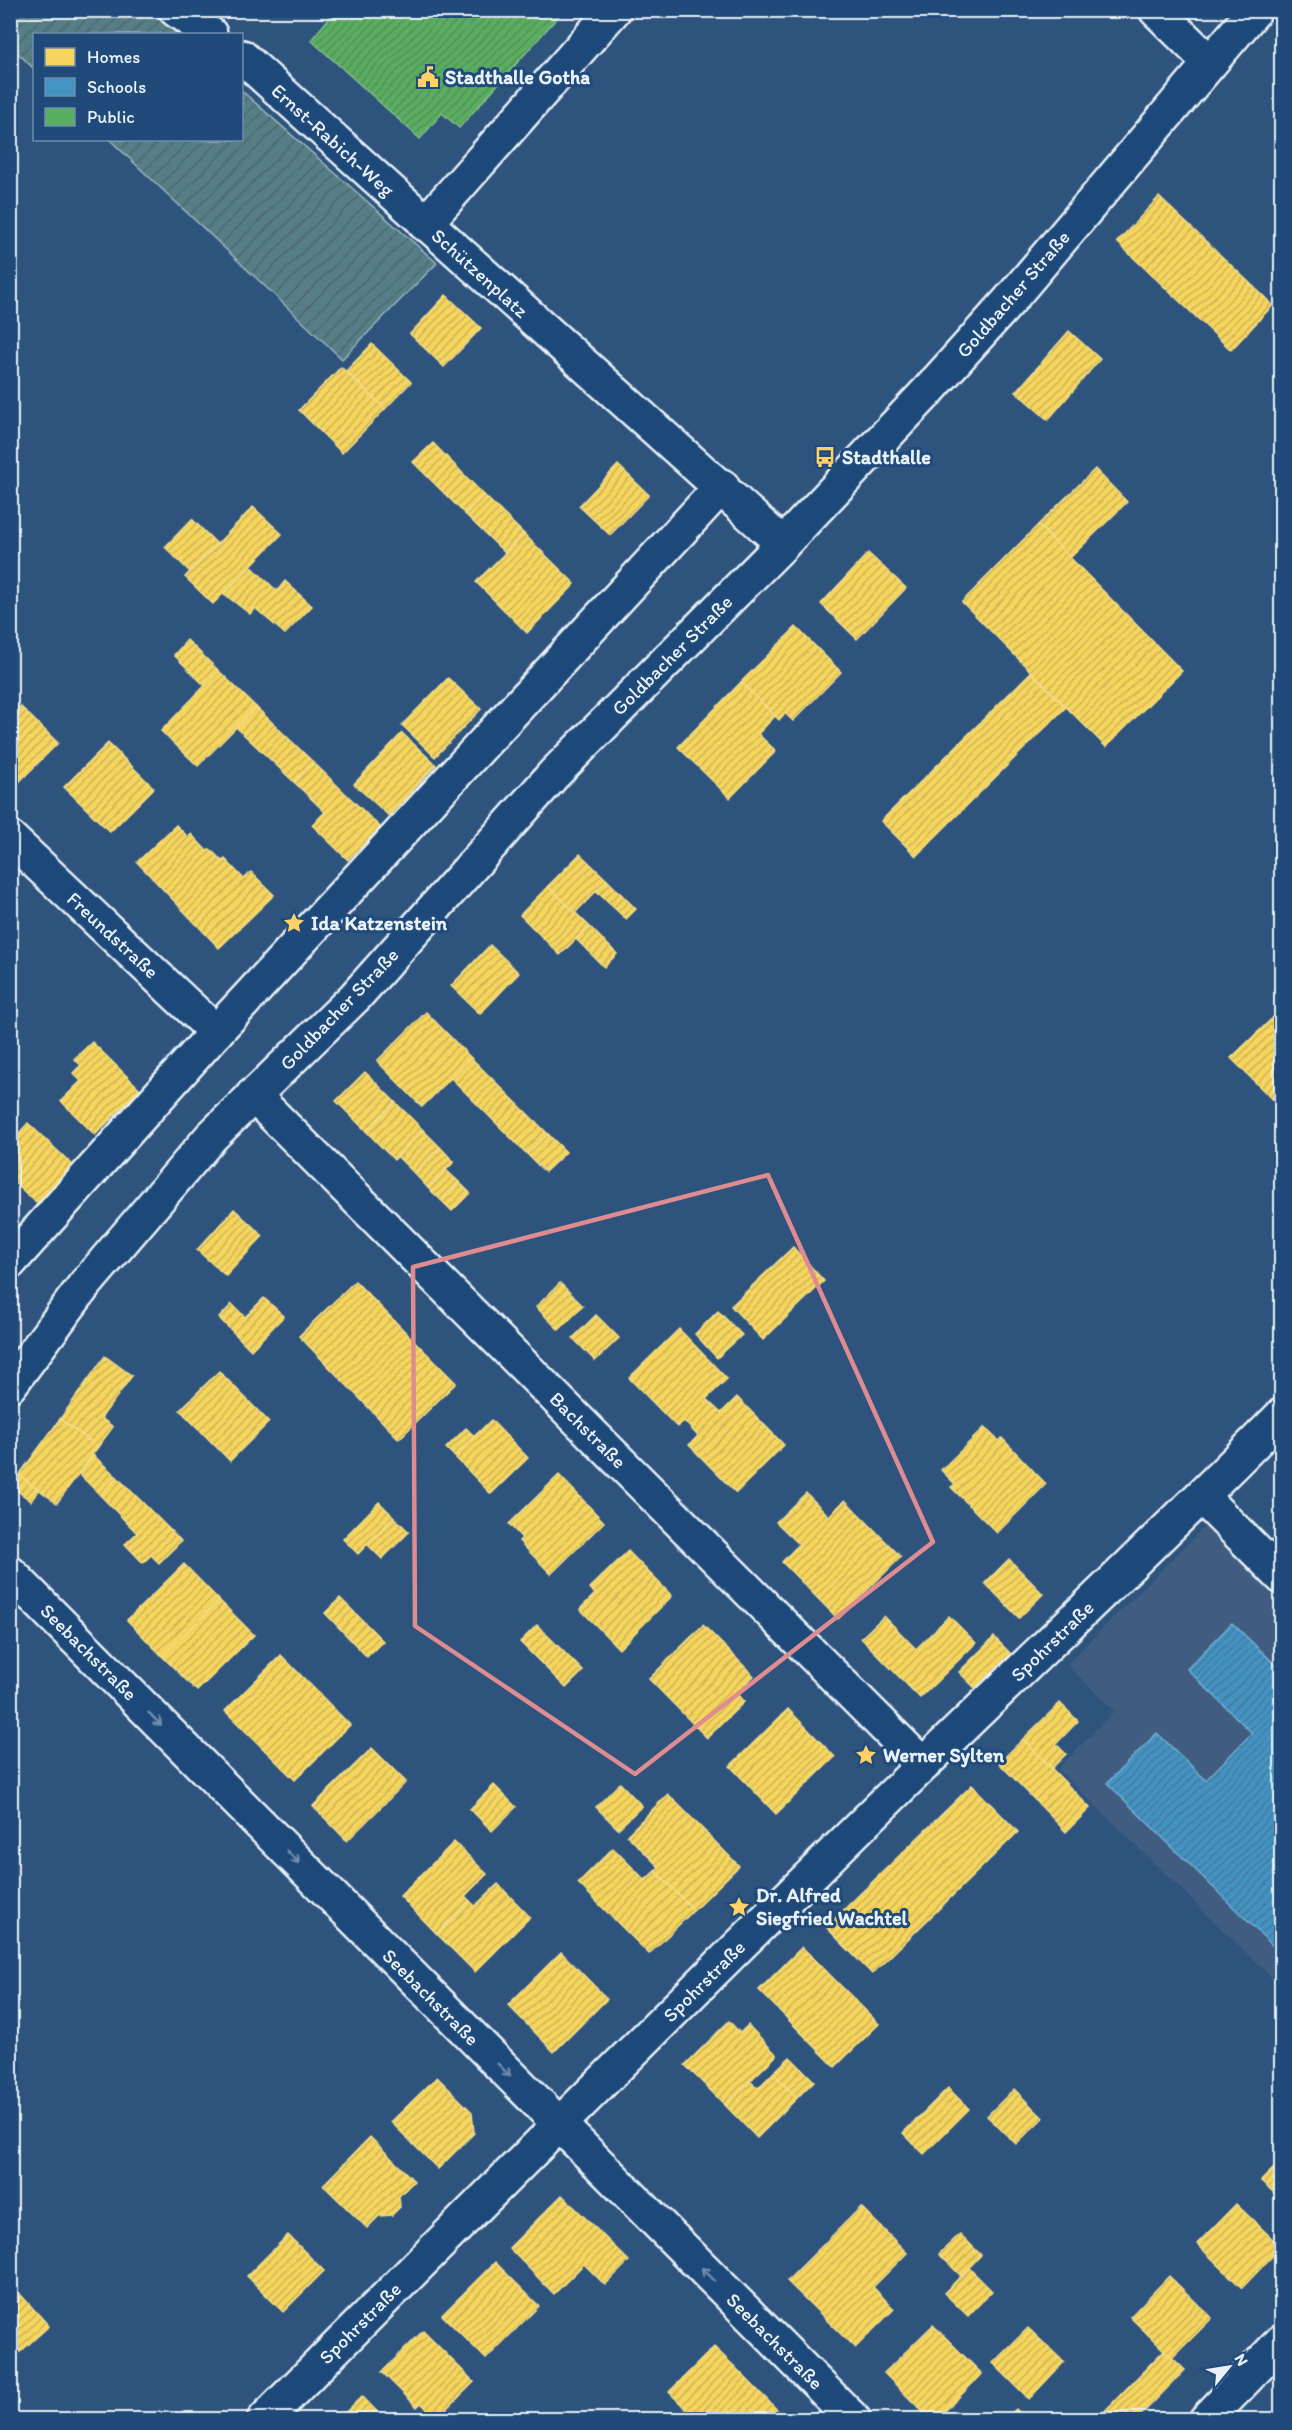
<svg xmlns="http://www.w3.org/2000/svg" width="1292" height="2430" font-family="Itim,sans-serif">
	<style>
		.built { fill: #405d81 }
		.garden { fill: url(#garden-furrows); stroke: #9eb8bf; stroke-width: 1.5 }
		.homes { fill: url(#homes-hatch); stroke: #f2dd8b; stroke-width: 1.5 }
		.schools { fill: url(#schools-hatch); stroke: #74afd3; stroke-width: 1.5 }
		.public { fill: url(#public-hatch); stroke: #85c28e; stroke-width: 1.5 }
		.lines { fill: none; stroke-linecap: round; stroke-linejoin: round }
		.minor-casing { stroke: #e8f1f8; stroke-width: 38 }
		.major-casing { stroke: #e8f1f8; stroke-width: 38 }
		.minor { stroke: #1f4a7a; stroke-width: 33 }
		.major { stroke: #1f4a7a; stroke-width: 33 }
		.oneway { stroke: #6f8dac }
		.marked { fill: none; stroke: #df8c90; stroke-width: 4.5; stroke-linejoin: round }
		.labels { text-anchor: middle; stroke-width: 6; stroke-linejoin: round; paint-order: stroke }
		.poi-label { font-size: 20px; font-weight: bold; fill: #e8f1f8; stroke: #1f4a7a; text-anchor: start }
		.street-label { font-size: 20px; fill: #e8f1f8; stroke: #1f4a7a }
	</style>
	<defs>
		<pattern id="garden-furrows" width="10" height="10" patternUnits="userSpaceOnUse" patternTransform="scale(1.5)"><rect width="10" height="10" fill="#547e86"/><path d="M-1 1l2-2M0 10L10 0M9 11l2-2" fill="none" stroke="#4e666b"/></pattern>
		<pattern id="homes-hatch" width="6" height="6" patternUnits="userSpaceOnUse" patternTransform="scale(1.5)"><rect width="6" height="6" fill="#f6d55c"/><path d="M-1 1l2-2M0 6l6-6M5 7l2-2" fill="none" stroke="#cab258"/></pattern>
		<pattern id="schools-hatch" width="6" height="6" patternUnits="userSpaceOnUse" patternTransform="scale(1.5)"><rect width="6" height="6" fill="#4393c3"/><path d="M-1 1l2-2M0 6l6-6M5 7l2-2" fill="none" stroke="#447999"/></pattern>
		<pattern id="public-hatch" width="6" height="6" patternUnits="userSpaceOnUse" patternTransform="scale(1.5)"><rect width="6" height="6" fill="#5aae61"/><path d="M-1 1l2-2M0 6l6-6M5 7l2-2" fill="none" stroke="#548f5a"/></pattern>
	</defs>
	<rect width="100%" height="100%" fill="#2e537d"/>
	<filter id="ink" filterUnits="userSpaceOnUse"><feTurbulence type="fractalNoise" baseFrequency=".0167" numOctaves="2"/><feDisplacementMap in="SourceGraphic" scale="12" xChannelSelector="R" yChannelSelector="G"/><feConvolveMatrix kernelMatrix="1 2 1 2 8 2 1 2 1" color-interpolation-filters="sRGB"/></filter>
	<g filter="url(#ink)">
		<!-- built -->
		<path class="built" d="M 1206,1525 L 1281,1603 L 1281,1987 L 1058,1769 L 1114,1711 L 1067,1664 Z"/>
		<!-- garden -->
		<g class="garden">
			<path d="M 10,11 L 153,11 L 177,34 L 34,34 L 34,69 L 11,46 Z"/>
			<path d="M 242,91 L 437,263 L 342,359 L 110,140 L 242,140 Z"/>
		</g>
		<!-- homes -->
		<g class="homes">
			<path d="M 1159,197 L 1273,305 L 1231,350 L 1117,242 Z"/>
			<path d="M 446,295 L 481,328 L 444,367 L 410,334 Z"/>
			<path d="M 1069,331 L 1100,359 L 1048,420 L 1016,392 Z"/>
			<path d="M 372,344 L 411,382 L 385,409 L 346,371 Z"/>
			<path d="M 341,367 L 385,409 L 342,453 L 299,410 Z"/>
			<path d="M 433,443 L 484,495 L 465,514 L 413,462 Z"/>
			<path d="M 618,465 L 649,495 L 610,535 L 579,506 Z"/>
			<path d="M 1095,469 L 1127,502 L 1070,558 L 1038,525 Z"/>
			<path d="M 484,495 L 524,534 L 505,553 L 465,514 Z"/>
			<path d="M 253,507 L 282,534 L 213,604 L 185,577 Z"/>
			<path d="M 192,519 L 217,544 L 190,572 L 165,547 Z"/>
			<path d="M 1038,525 L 1182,671 L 1106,747 L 962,602 Z"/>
			<path d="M 524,534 L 575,584 L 527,633 L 476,582 Z"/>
			<path d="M 868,553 L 906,588 L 857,639 L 821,604 Z"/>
			<path d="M 251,566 L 277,591 L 285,581 L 312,606 L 285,634 L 255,608 L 250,614 L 224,594 Z"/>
			<path d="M 796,627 L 841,672 L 793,721 L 785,713 L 779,720 L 741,682 Z"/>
			<path d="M 187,640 L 219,671 L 205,686 L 174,655 Z"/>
			<path d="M 219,671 L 256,707 L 198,766 L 161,731 Z"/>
			<path d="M 1031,672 L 1066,707 L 916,856 L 881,821 Z"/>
			<path d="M 448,678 L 481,709 L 435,757 L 402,725 Z"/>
			<path d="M 741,682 L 775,716 L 758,734 L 776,751 L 730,798 L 678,747 Z"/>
			<path d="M 20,706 L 58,743 L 11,790 L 10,716 Z"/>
			<path d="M 256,707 L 313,762 L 294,782 L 236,727 Z"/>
			<path d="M 402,733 L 436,765 L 389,816 L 354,784 Z"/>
			<path d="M 108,743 L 154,788 L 110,832 L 64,787 Z"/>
			<path d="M 313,762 L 380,827 L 348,860 L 312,825 L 325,812 L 294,782 Z"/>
			<path d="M 176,825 L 188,837 L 191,834 L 207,851 L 210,849 L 222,861 L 225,859 L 244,879 L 251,872 L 274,895 L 219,948 L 137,862 Z"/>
			<path d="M 580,854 L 607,880 L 575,913 L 548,886 Z"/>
			<path d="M 607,880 L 636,909 L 626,919 L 596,891 Z"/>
			<path d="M 548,886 L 589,926 L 560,955 L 520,915 Z"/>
			<path d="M 589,926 L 617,954 L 604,967 L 576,939 Z"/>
			<path d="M 490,945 L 519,973 L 480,1014 L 451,986 Z"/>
			<path d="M 1282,1009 L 1282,1108 L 1281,1108 L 1231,1058 Z"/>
			<path d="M 426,1012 L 471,1058 L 422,1107 L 377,1061 Z"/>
			<path d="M 92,1042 L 140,1089 L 95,1135 L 61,1101 L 81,1081 L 73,1073 L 81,1065 L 74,1059 Z"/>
			<path d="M 471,1058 L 548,1134 L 527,1154 L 451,1078 Z"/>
			<path d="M 365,1072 L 395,1102 L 366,1131 L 336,1101 Z"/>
			<path d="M 395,1102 L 423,1130 L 394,1160 L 366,1131 Z"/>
			<path d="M 28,1123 L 75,1167 L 40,1206 L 10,1179 L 10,1143 Z"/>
			<path d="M 423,1130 L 440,1147 L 414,1173 L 397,1156 Z"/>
			<path d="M 548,1134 L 566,1152 L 545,1172 L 527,1154 Z"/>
			<path d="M 440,1147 L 454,1162 L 428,1188 L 414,1173 Z"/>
			<path d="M 446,1170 L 459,1182 L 441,1200 L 428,1188 Z"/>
			<path d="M 459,1182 L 470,1193 L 452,1211 L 441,1200 Z"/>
			<path d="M 234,1209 L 263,1236 L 226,1276 L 197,1250 Z"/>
			<path d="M 793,1247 L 824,1281 L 763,1340 L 731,1306 Z"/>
			<path d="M 355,1281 L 456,1383 L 399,1439 L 299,1336 Z"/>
			<path d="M 560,1283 L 583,1306 L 559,1330 L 536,1307 Z"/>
			<path d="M 264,1298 L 284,1316 L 251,1350 L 219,1318 L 232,1304 L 245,1317 Z"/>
			<path d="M 718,1311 L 742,1335 L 717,1358 L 695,1334 Z"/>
			<path d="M 596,1315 L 619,1338 L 595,1361 L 573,1338 Z"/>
			<path d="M 679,1329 L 727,1379 L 706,1399 L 721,1413 L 737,1397 L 784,1445 L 736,1493 L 689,1445 L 698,1436 L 684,1421 L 677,1427 L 629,1378 Z"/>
			<path d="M 105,1356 L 132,1376 L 101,1418 L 113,1427 L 98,1447 L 60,1419 Z"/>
			<path d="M 219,1371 L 269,1422 L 230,1461 L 180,1410 Z"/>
			<path d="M 60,1419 L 98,1447 L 57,1503 L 19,1475 Z"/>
			<path d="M 491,1420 L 528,1458 L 491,1494 L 454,1456 Z"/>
			<path d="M 985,1427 L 999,1441 L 1002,1438 L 1046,1484 L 997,1533 L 951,1487 L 955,1484 L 941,1470 Z"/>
			<path d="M 466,1428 L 474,1436 L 454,1456 L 446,1448 Z"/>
			<path d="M 93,1455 L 117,1477 L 100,1495 L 79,1474 Z"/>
			<path d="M 19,1475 L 39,1490 L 31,1501 L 11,1486 Z"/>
			<path d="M 559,1475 L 604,1522 L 551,1574 L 519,1541 L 522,1538 L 509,1524 Z"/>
			<path d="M 117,1477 L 181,1541 L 159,1563 L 151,1555 L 143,1563 L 125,1544 L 137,1533 L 100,1495 Z"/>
			<path d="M 806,1493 L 829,1516 L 845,1500 L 901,1557 L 838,1619 L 782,1562 L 799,1544 L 776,1522 Z"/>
			<path d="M 379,1502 L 394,1517 L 358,1554 L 343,1539 Z"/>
			<path d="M 394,1517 L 409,1532 L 382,1559 L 367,1544 Z"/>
			<path d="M 628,1551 L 672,1596 L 619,1649 L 580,1609 L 595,1594 L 590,1588 Z"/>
			<path d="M 1009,1559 L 1043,1594 L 1019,1618 L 985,1583 Z"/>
			<path d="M 184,1564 L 219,1600 L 162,1656 L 127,1620 Z"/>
			<path d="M 340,1598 L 383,1641 L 367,1657 L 325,1613 Z"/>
			<path d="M 219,1600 L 254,1635 L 197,1691 L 162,1656 Z"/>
			<path d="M 884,1616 L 916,1649 L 949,1616 L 976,1643 L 920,1698 L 861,1638 Z"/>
			<path d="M 537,1625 L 583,1671 L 566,1688 L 520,1642 Z"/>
			<path d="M 703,1625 L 754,1676 L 736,1693 L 744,1702 L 707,1738 L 649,1679 Z"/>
			<path d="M 994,1637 L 1011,1654 L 976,1689 L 959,1672 Z"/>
			<path d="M 281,1655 L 350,1725 L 295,1780 L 225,1711 Z"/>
			<path d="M 1060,1703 L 1078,1721 L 1056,1744 L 1066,1754 L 1052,1768 L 1023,1739 Z"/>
			<path d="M 788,1709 L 835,1757 L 776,1814 L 730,1766 Z"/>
			<path d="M 1023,1739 L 1090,1808 L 1066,1832 L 999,1763 Z"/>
			<path d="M 372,1748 L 406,1782 L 347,1841 L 313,1806 Z"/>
			<path d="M 620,1783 L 642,1806 L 618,1829 L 596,1807 Z"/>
			<path d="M 494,1785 L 516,1807 L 492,1831 L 470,1809 Z"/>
			<path d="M 972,1785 L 1018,1832 L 872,1974 L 826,1927 Z"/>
			<path d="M 668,1794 L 739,1866 L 694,1910 L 655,1871 L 659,1867 L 627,1835 Z"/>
			<path d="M 454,1842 L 487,1874 L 465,1896 L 470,1901 L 437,1934 L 400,1896 Z"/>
			<path d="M 613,1848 L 645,1880 L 655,1871 L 694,1910 L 649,1954 L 578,1883 Z"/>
			<path d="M 498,1884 L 530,1917 L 475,1972 L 437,1934 L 470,1901 L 475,1906 Z"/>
			<path d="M 802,1947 L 879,2024 L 835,2067 L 759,1990 Z"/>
			<path d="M 561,1952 L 607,1999 L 554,2052 L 508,2005 Z"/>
			<path d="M 729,2021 L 740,2033 L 748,2025 L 777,2055 L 725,2105 L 685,2065 Z"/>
			<path d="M 790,2057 L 814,2081 L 797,2098 L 773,2073 Z"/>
			<path d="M 773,2073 L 797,2098 L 757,2138 L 725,2105 L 750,2081 L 758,2088 Z"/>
			<path d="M 437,2077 L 472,2112 L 474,2133 L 438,2169 L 391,2122 Z"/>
			<path d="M 948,2088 L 969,2109 L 924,2154 L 903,2133 Z"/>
			<path d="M 1014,2089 L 1043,2118 L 1016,2144 L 987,2116 Z"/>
			<path d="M 370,2137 L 414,2181 L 399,2196 L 400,2207 L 392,2215 L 379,2216 L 367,2228 L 323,2185 Z"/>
			<path d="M 1282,2160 L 1282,2200 L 1261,2181 Z"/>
			<path d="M 562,2195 L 629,2261 L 605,2285 L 584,2264 L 554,2294 L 509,2248 Z"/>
			<path d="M 1236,2204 L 1281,2247 L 1242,2288 L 1197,2244 Z"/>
			<path d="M 861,2207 L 907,2253 L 873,2287 L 894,2309 L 855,2348 L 787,2281 Z"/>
			<path d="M 960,2234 L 981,2255 L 961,2276 L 939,2254 Z"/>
			<path d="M 288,2235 L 324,2271 L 283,2312 L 247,2276 Z"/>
			<path d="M 495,2262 L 539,2306 L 486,2359 L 442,2315 Z"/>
			<path d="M 969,2268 L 992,2291 L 968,2316 L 944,2293 Z"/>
			<path d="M 1169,2276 L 1212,2318 L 1172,2358 L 1130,2317 Z"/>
			<path d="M 10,2283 L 49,2326 L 10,2361 Z"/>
			<path d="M 933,2325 L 982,2374 L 936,2420 L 931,2420 L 884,2373 Z"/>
			<path d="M 1028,2328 L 1064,2362 L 1029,2399 L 993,2363 Z"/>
			<path d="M 423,2331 L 474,2382 L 437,2419 L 421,2403 L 417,2407 L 382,2372 Z"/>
			<path d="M 714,2347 L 734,2366 L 787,2420 L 697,2420 L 669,2392 Z"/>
			<path d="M 1164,2350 L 1185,2370 L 1136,2420 L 1096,2420 Z"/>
			<path d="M 362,2396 L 385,2420 L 338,2420 Z"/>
			<path d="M 1016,2409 L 1027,2420 L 1005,2420 Z"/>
		</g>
		<!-- schools -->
		<path class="schools" d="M 1232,1623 L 1282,1671 L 1282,1955 L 1107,1783 L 1157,1733 L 1206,1780 L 1252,1733 L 1187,1669 Z"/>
		<!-- public -->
		<path class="public" d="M 336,10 L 564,10 L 459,128 L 442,113 L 420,139 L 311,40 Z"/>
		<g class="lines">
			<defs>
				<g id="minor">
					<path d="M 176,10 L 210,34"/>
					<path d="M 1156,10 L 1210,63"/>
					<path d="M 242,57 L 783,544"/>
					<path d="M 425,224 L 614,10"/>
					<path d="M 10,838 L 216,1032"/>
					<path d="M 253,1095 L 923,1765"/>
					<path d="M 10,1262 L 216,1032 L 722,486"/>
					<path d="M 1202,1497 L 1282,1577"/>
					<path d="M 10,1573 L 854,2420"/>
					<path d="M 264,2420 C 482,2201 701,1982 922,1766 C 1042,1649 1164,1535 1282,1415"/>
					<path d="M 1206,2420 L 1282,2341"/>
				</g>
				<path id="major" d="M 10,1385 L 83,1287 L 211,1137 L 355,997 L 554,774 L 783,544 L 928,391 L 1009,301 L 1255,10"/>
			</defs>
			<!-- minor casing -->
			<use href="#minor" class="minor-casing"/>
			<!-- major casing -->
			<use href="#major" class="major-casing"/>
			<!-- minor -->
			<use href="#minor" class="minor"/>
			<!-- major -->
			<use href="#major" class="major"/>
		</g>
		<!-- one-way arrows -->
		<defs><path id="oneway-shaft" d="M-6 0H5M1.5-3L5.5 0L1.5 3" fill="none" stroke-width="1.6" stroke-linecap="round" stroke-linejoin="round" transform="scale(1.5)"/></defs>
		<g class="oneway">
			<use href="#oneway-shaft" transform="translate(155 1719) rotate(45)"/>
			<use href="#oneway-shaft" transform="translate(293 1857) rotate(45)"/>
			<use href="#oneway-shaft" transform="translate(504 2070) rotate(45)"/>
			<use href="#oneway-shaft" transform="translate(708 2274) rotate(-135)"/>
		</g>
	</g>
	<!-- marked area -->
	<path class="marked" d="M 768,1175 L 933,1542 L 635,1774 L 415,1626 L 413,1267 Z"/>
	<!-- icons -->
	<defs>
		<symbol id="civic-bare" viewBox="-9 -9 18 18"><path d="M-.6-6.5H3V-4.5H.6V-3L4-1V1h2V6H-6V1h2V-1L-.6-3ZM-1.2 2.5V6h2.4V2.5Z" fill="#ffd166" stroke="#1f4a7a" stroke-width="2.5" paint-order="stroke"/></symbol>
		<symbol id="bus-bare" viewBox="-9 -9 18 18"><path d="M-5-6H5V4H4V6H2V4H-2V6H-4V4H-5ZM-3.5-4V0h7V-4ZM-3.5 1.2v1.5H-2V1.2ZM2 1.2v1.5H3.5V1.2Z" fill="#ffd166" stroke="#1f4a7a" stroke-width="2.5" paint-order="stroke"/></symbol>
		<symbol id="sight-bare" viewBox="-9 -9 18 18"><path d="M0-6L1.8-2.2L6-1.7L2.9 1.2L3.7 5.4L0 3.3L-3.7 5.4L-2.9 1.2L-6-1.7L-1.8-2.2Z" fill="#ffd166" stroke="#1f4a7a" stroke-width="2.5" paint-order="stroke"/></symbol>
	</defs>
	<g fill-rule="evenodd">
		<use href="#civic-bare" x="413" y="62" width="30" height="30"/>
		<use href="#bus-bare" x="810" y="442" width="30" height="30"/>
		<use href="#sight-bare" x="279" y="908" width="30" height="30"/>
		<use href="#sight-bare" x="851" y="1740" width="30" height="30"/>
		<use href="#sight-bare" x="724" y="1892" width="30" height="30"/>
	</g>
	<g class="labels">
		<!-- poi labels -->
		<g class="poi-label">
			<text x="445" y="84">Stadthalle Gotha</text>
			<text x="842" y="464">Stadthalle</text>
			<text x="311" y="930">Ida Katzenstein</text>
			<text x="883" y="1762">Werner Sylten</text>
			<text x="756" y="1902">Dr. Alfred<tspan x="756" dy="23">Siegfried Wachtel</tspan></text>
		</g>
		<!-- street labels -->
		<g class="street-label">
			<text transform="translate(333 140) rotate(42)" y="7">Ernst-Rabich-Weg</text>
			<text transform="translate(480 273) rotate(42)" y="7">Schützenplatz</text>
			<text transform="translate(1013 294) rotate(-49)" y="7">Goldbacher Straße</text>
			<text transform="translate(672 655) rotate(-45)" y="7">Goldbacher Straße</text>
			<text transform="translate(113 935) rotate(43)" y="7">Freundstraße</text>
			<text transform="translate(339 1009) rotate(-46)" y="7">Goldbacher Straße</text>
			<text transform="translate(588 1430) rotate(45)" y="7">Bachstraße</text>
			<text transform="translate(1052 1641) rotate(-44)" y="7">Spohrstraße</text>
			<text transform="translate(89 1652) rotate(45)" y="7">Seebachstraße</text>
			<text transform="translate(704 1981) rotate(-45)" y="7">Spohrstraße</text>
			<text transform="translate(431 1997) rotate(45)" y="7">Seebachstraße</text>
			<text transform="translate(360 2323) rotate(-45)" y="7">Spohrstraße</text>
			<text transform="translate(775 2341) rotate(45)" y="7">Seebachstraße</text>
		</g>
	</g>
	<!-- margin -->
	<rect width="1292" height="2430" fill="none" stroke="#1f4a7a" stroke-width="36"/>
	<rect x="18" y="18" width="1256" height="2394" fill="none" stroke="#e8f1f8" stroke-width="2" filter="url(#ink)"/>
	<!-- legend -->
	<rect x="33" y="33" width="210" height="108" fill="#1f4a7a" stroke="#6f8dac" stroke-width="1.5"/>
	<rect x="45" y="48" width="30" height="18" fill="#f6d55c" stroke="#6f8dac" stroke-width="1.5"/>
	<text x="87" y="63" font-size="18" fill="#e8f1f8">Homes</text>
	<rect x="45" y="78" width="30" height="18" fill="#4393c3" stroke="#6f8dac" stroke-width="1.5"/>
	<text x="87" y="93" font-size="18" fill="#e8f1f8">Schools</text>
	<rect x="45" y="108" width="30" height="18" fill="#5aae61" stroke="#6f8dac" stroke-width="1.5"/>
	<text x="87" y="123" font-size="18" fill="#e8f1f8">Public</text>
	<!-- north arrow -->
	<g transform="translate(1229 2367) rotate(60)" stroke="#1f4a7a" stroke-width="4.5" paint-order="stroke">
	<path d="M0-4.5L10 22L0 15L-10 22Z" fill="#e8f1f8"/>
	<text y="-9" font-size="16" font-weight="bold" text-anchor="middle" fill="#e8f1f8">N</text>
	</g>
</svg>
